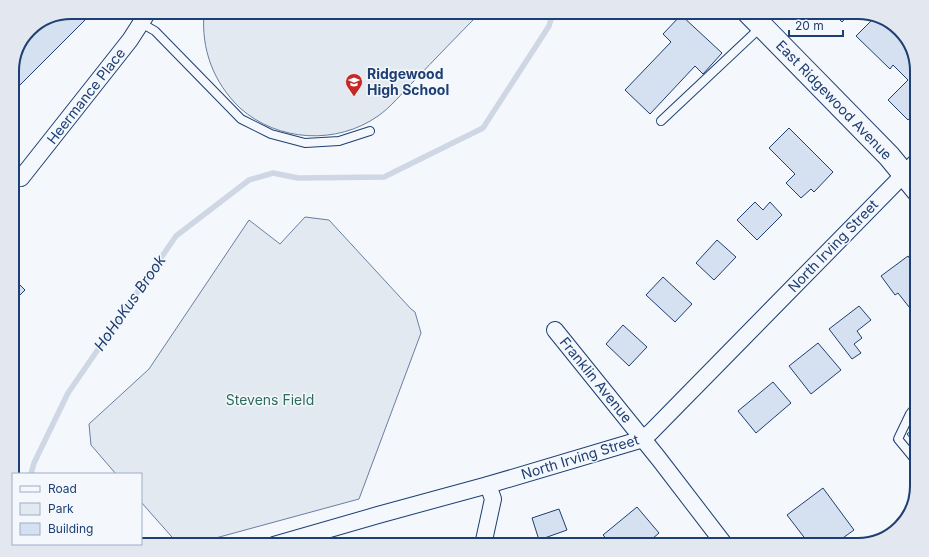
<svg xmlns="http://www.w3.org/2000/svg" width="929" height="557" font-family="Inter,sans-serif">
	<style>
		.green { fill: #e3e9f0; stroke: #687fa3 }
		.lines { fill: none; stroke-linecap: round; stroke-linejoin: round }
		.stream { stroke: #cfd7e4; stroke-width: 5.5 }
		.building { fill: #d5e0f0; stroke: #1d3f73 }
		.service-casing { stroke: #1d3f73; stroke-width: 10 }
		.minor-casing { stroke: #1d3f73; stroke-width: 18 }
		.primary-casing { stroke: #1d3f73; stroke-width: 24 }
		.service { stroke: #f4f7fb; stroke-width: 8 }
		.minor { stroke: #f4f7fb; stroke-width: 16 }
		.primary { stroke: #f4f7fb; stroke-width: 22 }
		.labels { text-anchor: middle; stroke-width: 3; stroke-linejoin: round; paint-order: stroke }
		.poi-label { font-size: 14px; font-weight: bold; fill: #1d3f73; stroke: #f4f7fb; text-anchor: start }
		.street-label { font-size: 14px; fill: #1d3f73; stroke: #f4f7fb }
		.park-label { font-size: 14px; fill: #2c6c60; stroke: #f4f7fb }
		.water-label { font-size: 15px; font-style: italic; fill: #1d3f73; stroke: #f4f7fb }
		.rim { fill: none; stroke: #1d3f73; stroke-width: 2 }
	</style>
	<rect width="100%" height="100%" fill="#f4f7fb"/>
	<!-- green -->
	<g class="green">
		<path d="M 204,12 L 481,12 C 458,35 435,59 413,82 C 402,93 391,107 378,116 C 337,145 278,142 240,108 C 213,82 201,49 204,12 Z"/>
		<path d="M 305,217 L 329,220 L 411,309 L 415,312 L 421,333 L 359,499 L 190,545 L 179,545 L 141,502 L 141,474 L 116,474 L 91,445 L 89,424 L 149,369 L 249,220 L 280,244 Z"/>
	</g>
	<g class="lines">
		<!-- stream -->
		<path class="stream" d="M 31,474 L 34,463 L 68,393 L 176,236 L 249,180 L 273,173 L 298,178 L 384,177 L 483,128 L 549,26 L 553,12"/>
	</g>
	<!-- building -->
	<g class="building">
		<path d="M 71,12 L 78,12 L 86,19 L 15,90 L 12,87 L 12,67 L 29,29 Z"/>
		<path d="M 832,12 L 851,12 L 842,22 Z"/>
		<path d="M 681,15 L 722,53 L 703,74 L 695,66 L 650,114 L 625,90 L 671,42 L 663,34 Z"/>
		<path d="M 875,17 L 881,18 L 907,44 L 909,42 L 917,67 L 917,112 L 908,120 L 888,100 L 908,80 L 893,65 L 890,69 L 856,36 Z"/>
		<path d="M 789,128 L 833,172 L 814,192 L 811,189 L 801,198 L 786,183 L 795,174 L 769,148 Z"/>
		<path d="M 755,202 L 763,210 L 770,202 L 782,215 L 757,240 L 737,220 Z"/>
		<path d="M 717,240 L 736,257 L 714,280 L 696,263 Z"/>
		<path d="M 908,256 L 917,269 L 917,313 L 912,306 L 909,307 L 898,293 L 895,295 L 881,276 Z"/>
		<path d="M 12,277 L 25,290 L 12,303 Z"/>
		<path d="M 663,277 L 692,304 L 675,322 L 646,295 Z"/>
		<path d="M 859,306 L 871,320 L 857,331 L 862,338 L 854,344 L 861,353 L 852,359 L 829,329 Z"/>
		<path d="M 623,325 L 647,347 L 629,366 L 606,344 Z"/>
		<path d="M 818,343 L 841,370 L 811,394 L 789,366 Z"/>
		<path d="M 773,382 L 791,403 L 756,433 L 738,411 Z"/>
		<path d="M 917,426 L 917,446 L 907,434 Z"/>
		<path d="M 823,488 L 854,530 L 833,545 L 810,545 L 787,515 Z"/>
		<path d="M 637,507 L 659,533 L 645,545 L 612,545 L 603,535 Z"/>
		<path d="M 559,509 L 567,530 L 539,540 L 532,518 Z"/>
	</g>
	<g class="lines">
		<defs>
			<g id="service">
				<path d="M 141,23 L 155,31 L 241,119 L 271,134 L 305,143 L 339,141 L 370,131"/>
				<path d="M 661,121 L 761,27"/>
				<path d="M 917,405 L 910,414 L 898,439 L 917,462"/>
			</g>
			<g id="minor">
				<path d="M 12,174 L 21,178 L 130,40 L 148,12"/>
				<path d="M 555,330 L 659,459 L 725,545"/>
				<path d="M 274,545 L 378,515 L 488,485 L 643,439 L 651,432 L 917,161"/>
				<path d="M 483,545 L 493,499 L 488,485"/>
			</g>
			<path id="primary" d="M 748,12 L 889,156 L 917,190"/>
		</defs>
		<!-- service casing -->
		<use href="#service" class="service-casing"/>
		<!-- minor casing -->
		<use href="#minor" class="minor-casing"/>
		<!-- primary casing -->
		<use href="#primary" class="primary-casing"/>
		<!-- service -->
		<use href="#service" class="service"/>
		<!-- minor -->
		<use href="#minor" class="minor"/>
		<!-- primary -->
		<use href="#primary" class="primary"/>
	</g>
	<!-- icons -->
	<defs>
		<symbol id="school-pin" viewBox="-11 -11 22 30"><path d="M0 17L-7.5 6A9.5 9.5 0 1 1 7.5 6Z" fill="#c62828" stroke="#f4f7fb"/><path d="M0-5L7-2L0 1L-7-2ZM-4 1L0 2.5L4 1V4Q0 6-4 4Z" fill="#fff"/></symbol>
	</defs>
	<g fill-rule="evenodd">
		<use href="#school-pin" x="344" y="72" width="20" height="27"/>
	</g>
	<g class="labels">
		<!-- poi labels -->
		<g class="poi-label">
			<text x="367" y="79">Ridgewood<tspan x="367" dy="16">High School</tspan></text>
		</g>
		<!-- street labels -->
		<g class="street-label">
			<text transform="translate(86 96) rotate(-52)" y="5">Heermance Place</text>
			<text transform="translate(834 100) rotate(46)" y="5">East Ridgewood Avenue</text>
			<text transform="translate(833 246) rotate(-46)" y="5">North Irving Street</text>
			<text transform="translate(596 380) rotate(51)" y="5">Franklin Avenue</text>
			<text transform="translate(580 457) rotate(-17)" y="5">North Irving Street</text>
		</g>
		<!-- park labels -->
		<g class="park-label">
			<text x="270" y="405">Stevens Field</text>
		</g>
		<!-- water labels -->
		<g class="water-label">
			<text transform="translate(130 303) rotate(-55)" y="5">HoHoKus Brook</text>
		</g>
	</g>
	<!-- crop -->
	<path d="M0 0H929V557H0ZM71 19H858A52 52 0 0 1 910 71V486A52 52 0 0 1 858 538H71A52 52 0 0 1 19 486V71A52 52 0 0 1 71 19Z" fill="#e3e8f0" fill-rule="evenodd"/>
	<path class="rim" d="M71 19H858A52 52 0 0 1 910 71V486A52 52 0 0 1 858 538H71A52 52 0 0 1 19 486V71A52 52 0 0 1 71 19Z"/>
	<!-- legend -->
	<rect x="12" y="473" width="130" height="72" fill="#f4f7fb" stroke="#9eadc5"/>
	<rect x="20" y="486" width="20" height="6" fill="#f4f7fb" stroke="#9eadc5"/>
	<text x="48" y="493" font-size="12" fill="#1d3f73">Road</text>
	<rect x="20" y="503" width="20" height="12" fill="#e3e9f0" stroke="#9eadc5"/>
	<text x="48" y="513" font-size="12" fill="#1d3f73">Park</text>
	<rect x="20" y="523" width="20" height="12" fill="#d5e0f0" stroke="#9eadc5"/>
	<text x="48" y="533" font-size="12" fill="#1d3f73">Building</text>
	<!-- scale -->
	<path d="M789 30v6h54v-6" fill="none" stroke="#1d3f73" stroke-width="2"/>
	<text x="795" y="30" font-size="12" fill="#1d3f73" stroke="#f4f7fb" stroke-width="3" paint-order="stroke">20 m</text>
</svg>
